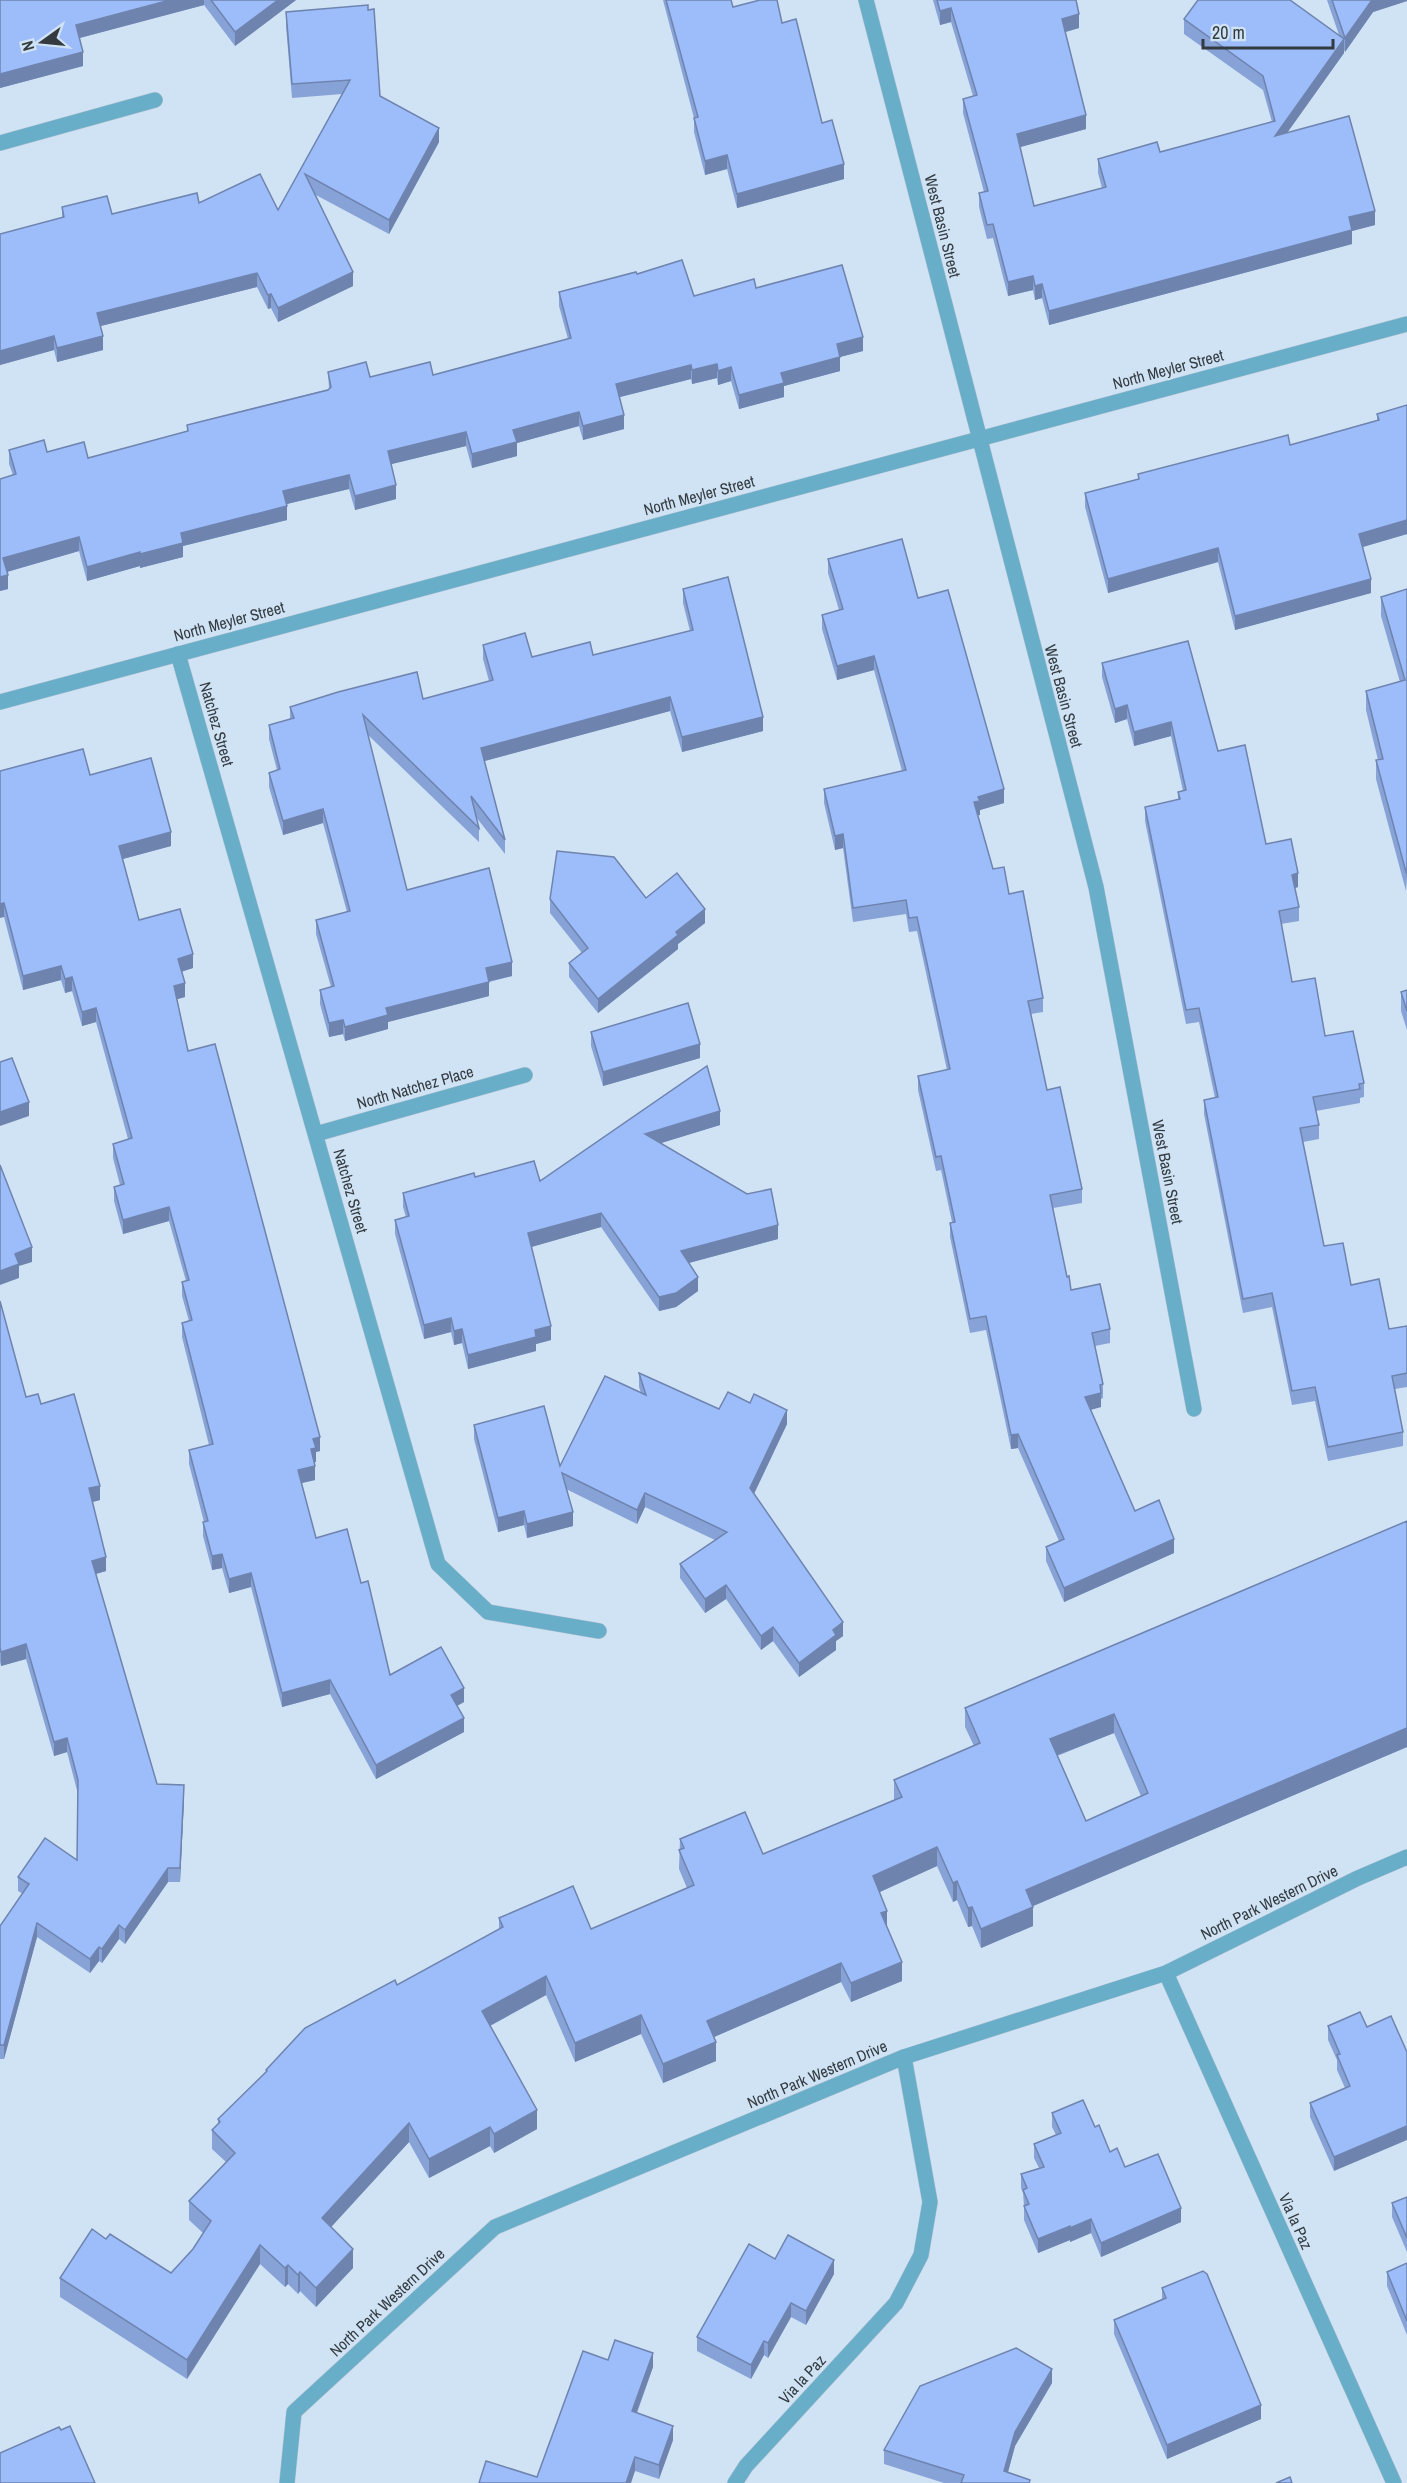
<svg xmlns="http://www.w3.org/2000/svg" width="1407" height="2483" font-family="'Archivo Narrow',sans-serif">
	<style>
		.lines { fill: none; stroke-linecap: round; stroke-linejoin: round }
		.minor-casing { stroke: #b1c1d0; stroke-width: 16 }
		.tertiary-casing { stroke: #b1c1d0; stroke-width: 16 }
		.minor { stroke: #68aec9; stroke-width: 15 }
		.tertiary { stroke: #68aec9; stroke-width: 15 }
		.wall { fill: #87a2d7; fill-rule: evenodd }
		.shaded-wall { fill: #6e84af }
		.building { fill: #9dbcfa; stroke: #6e84af; stroke-width: 1.5; fill-rule: evenodd }
		.labels { text-anchor: middle; stroke-width: 4.5; stroke-linejoin: round; paint-order: stroke }
		.street-label { font-size: 16px; fill: #333b41; stroke: #d0e3f4 }
	</style>
	<rect width="100%" height="100%" fill="#d0e3f4"/>
	<g class="lines">
		<defs>
			<g id="minor">
				<path d="M 866,0 L 1096,887 L 1194,1409"/>
				<path d="M 0,143 L 155,100"/>
				<path d="M 178,654 L 438,1564 L 488,1612 L 599,1631"/>
				<path d="M 316,1134 L 525,1075"/>
				<path d="M 1166,1973 L 1394,2483"/>
				<path d="M 735,2483 L 746,2466 L 896,2303 L 921,2255 L 930,2202 L 904,2057"/>
			</g>
			<g id="tertiary">
				<path d="M 0,702 L 1407,324"/>
				<path d="M 287,2483 L 294,2412 L 495,2227 L 904,2057 L 1166,1973 L 1358,1878 L 1407,1857"/>
			</g>
		</defs>
		<!-- minor casing -->
		<use href="#minor" class="minor-casing"/>
		<!-- tertiary casing -->
		<use href="#tertiary" class="tertiary-casing"/>
		<!-- minor -->
		<use href="#minor" class="minor"/>
		<!-- tertiary -->
		<use href="#tertiary" class="tertiary"/>
	</g>
	<!-- wall -->
	<g class="wall">
		<path d="M 0,0 L 296,0 L 235,46 L 204,5 L 79,38 L 83,66 L 0,88 Z"/>
		<path d="M 663,0 L 731,0 L 733,7 L 782,23 L 844,179 L 737,208 L 727,169 L 705,175 L 694,132 L 694,118 Z"/>
		<path d="M 933,0 L 1076,0 L 1079,28 L 1065,32 L 1086,129 L 1020,147 L 1034,206 L 1102,188 L 1098,173 L 1098,159 L 1160,152 L 1272,122 L 1263,90 L 1184,34 L 1184,19 L 1339,35 L 1327,0 L 1407,0 L 1407,1 L 1373,12 L 1345,52 L 1344,50 L 1344,53 L 1287,132 L 1375,225 L 1352,231 L 1352,244 L 1049,325 L 1042,298 L 1035,300 L 1033,290 L 1008,296 L 993,238 L 987,239 L 979,207 L 979,193 L 984,192 L 963,113 L 963,99 L 973,96 L 951,22 L 940,25 Z"/>
		<path d="M 286,12 L 380,96 L 439,142 L 389,234 L 314,194 L 353,286 L 278,322 L 271,308 L 268,309 L 257,287 L 100,326 L 103,350 L 57,362 L 54,350 L 0,365 L 0,234 L 62,218 L 62,207 L 112,214 L 199,203 L 278,210 L 342,94 L 292,98 L 286,26 Z"/>
		<path d="M 637,274 L 694,296 L 756,288 L 863,351 L 840,357 L 840,371 L 784,386 L 784,397 L 739,409 L 731,381 L 718,385 L 717,378 L 692,384 L 691,379 L 620,397 L 624,429 L 583,440 L 579,426 L 517,443 L 517,456 L 472,468 L 466,446 L 391,464 L 396,499 L 355,510 L 349,489 L 286,504 L 287,520 L 183,546 L 183,557 L 140,568 L 140,566 L 87,581 L 79,551 L 7,572 L 8,589 L 0,591 L 0,479 L 13,475 L 9,464 L 9,450 L 47,452 L 88,458 L 187,431 L 187,425 L 329,389 L 328,372 L 370,377 L 433,375 L 568,339 L 559,306 L 559,292 Z"/>
		<path d="M 1407,405 L 1407,534 L 1363,547 L 1371,593 L 1235,630 L 1218,562 L 1108,593 L 1085,507 L 1085,493 L 1138,479 L 1138,474 L 1290,445 L 1377,420 L 1377,414 Z"/>
		<path d="M 828,559 L 918,598 L 1004,803 L 980,810 L 980,815 L 978,815 L 993,869 L 1009,894 L 1043,998 L 1043,1012 L 1031,1014 L 1047,1090 L 1082,1189 L 1082,1203 L 1053,1208 L 1067,1277 L 1071,1290 L 1110,1329 L 1110,1343 L 1095,1346 L 1103,1384 L 1103,1398 L 1101,1399 L 1101,1407 L 1091,1410 L 1135,1511 L 1174,1553 L 1064,1602 L 1046,1561 L 1046,1547 L 1059,1541 L 1018,1448 L 1011,1449 L 986,1330 L 970,1333 L 950,1237 L 950,1223 L 952,1222 L 941,1170 L 936,1171 L 918,1090 L 918,1076 L 947,1070 L 917,931 L 909,932 L 906,914 L 853,922 L 843,848 L 835,850 L 824,803 L 824,789 L 902,771 L 874,670 L 837,680 L 822,629 L 822,615 L 839,610 L 828,573 Z"/>
		<path d="M 683,589 L 763,731 L 682,752 L 670,711 L 484,761 L 505,840 L 505,854 L 476,817 L 479,828 L 479,842 L 367,734 L 407,890 L 512,976 L 489,982 L 489,996 L 388,1022 L 388,1029 L 345,1041 L 343,1034 L 329,1037 L 320,1004 L 320,990 L 331,987 L 316,934 L 316,920 L 347,912 L 323,823 L 283,835 L 269,787 L 269,773 L 277,770 L 269,739 L 269,725 L 290,719 L 290,707 L 423,699 L 489,681 L 483,659 L 483,645 L 532,657 L 593,655 L 690,631 L 683,603 Z"/>
		<path d="M 1407,589 L 1406,891 L 1376,779 L 1376,760 L 1378,760 L 1366,710 L 1366,691 L 1400,682 L 1381,616 L 1381,597 Z"/>
		<path d="M 1102,663 L 1218,751 L 1266,844 L 1298,887 L 1295,888 L 1299,907 L 1299,921 L 1281,924 L 1292,982 L 1325,1036 L 1364,1083 L 1364,1097 L 1360,1098 L 1360,1103 L 1316,1111 L 1319,1125 L 1319,1139 L 1303,1142 L 1324,1246 L 1351,1285 L 1389,1329 L 1407,1326 L 1407,1387 L 1395,1389 L 1403,1432 L 1403,1446 L 1328,1461 L 1315,1401 L 1292,1405 L 1272,1307 L 1243,1313 L 1204,1114 L 1204,1100 L 1215,1098 L 1199,1022 L 1186,1024 L 1145,821 L 1145,807 L 1178,800 L 1178,792 L 1183,791 L 1171,736 L 1134,746 L 1127,719 L 1115,723 L 1102,677 Z"/>
		<path d="M 0,771 L 90,775 L 171,846 L 123,859 L 139,920 L 193,968 L 182,971 L 185,997 L 177,999 L 188,1051 L 320,1451 L 316,1452 L 316,1462 L 315,1462 L 315,1480 L 301,1483 L 316,1538 L 361,1583 L 390,1675 L 464,1702 L 457,1706 L 464,1732 L 376,1779 L 330,1694 L 282,1707 L 251,1587 L 229,1593 L 222,1568 L 212,1570 L 203,1536 L 203,1522 L 204,1522 L 189,1464 L 189,1450 L 209,1445 L 182,1337 L 182,1323 L 189,1321 L 182,1296 L 182,1282 L 186,1281 L 169,1221 L 123,1234 L 114,1201 L 114,1187 L 120,1185 L 113,1158 L 113,1144 L 128,1139 L 96,1022 L 82,1026 L 72,991 L 65,993 L 61,980 L 23,990 L 4,917 Z"/>
		<path d="M 646,898 L 705,923 L 678,944 L 678,949 L 598,1013 L 569,977 L 569,963 L 582,953 L 550,913 L 550,899 Z"/>
		<path d="M 1407,990 L 1407,1030 L 1401,1011 L 1401,992 Z"/>
		<path d="M 591,1032 L 700,1058 L 603,1086 L 591,1046 Z"/>
		<path d="M 707,1066 L 720,1125 L 661,1143 L 778,1239 L 689,1263 L 698,1291 L 676,1307 L 659,1311 L 601,1227 L 531,1247 L 551,1340 L 536,1344 L 536,1351 L 468,1369 L 462,1343 L 454,1345 L 451,1332 L 424,1339 L 395,1234 L 395,1220 L 406,1217 L 403,1207 L 403,1193 L 475,1177 L 540,1181 Z"/>
		<path d="M 0,1301 L 26,1397 L 41,1404 L 100,1500 L 92,1502 L 106,1571 L 96,1574 L 157,1784 L 184,1799 L 180,1882 L 168,1882 L 125,1944 L 119,1939 L 102,1963 L 99,1961 L 90,1973 L 37,1937 L 4,2059 L 0,2059 L 0,1926 L 23,1894 L 18,1891 L 18,1877 L 77,1860 L 78,1794 L 67,1752 L 54,1756 L 26,1659 L 1,1666 L 0,1662 Z"/>
		<path d="M 639,1373 L 719,1409 L 787,1424 L 754,1494 L 843,1636 L 836,1641 L 836,1650 L 799,1677 L 773,1641 L 761,1650 L 726,1599 L 705,1613 L 680,1578 L 680,1564 L 715,1540 L 645,1507 L 637,1524 L 566,1489 L 573,1526 L 527,1538 L 524,1525 L 498,1532 L 474,1439 L 474,1425 L 560,1466 L 641,1393 L 639,1387 Z"/>
		<path d="M 1407,1521 L 1407,1747 L 1033,1906 L 1033,1926 L 981,1948 L 972,1926 L 968,1927 L 957,1900 L 953,1902 L 937,1866 L 880,1892 L 887,1928 L 902,1981 L 851,2002 L 841,1982 L 714,2037 L 716,2061 L 663,2083 L 641,2034 L 575,2062 L 546,1995 L 490,2026 L 537,2129 L 494,2153 L 490,2146 L 429,2178 L 409,2142 L 331,2227 L 353,2268 L 316,2307 L 300,2291 L 298,2294 L 288,2284 L 285,2287 L 260,2264 L 187,2379 L 60,2297 L 60,2278 L 106,2239 L 171,2273 L 193,2249 L 203,2233 L 189,2220 L 189,2201 L 226,2162 L 212,2149 L 212,2130 L 218,2124 L 218,2119 L 266,2073 L 266,2070 L 397,1985 L 499,1930 L 499,1918 L 591,1929 L 687,1888 L 679,1869 L 680,1839 L 763,1854 L 894,1800 L 894,1780 L 974,1746 L 965,1727 L 965,1708 ZM 1114,1733 L 1141,1796 L 1086,1821 L 1057,1756 Z"/>
		<path d="M 1328,2026 L 1367,2027 L 1334,2171 L 1310,2117 L 1310,2103 L 1345,2088 L 1337,2070 L 1337,2060 L 1328,2040 Z"/>
		<path d="M 1052,2113 L 1095,2127 L 1110,2152 L 1181,2222 L 1101,2257 L 1091,2233 L 1070,2242 L 1070,2240 L 1038,2253 L 1024,2220 L 1024,2206 L 1023,2193 L 1021,2188 L 1021,2174 L 1039,2168 L 1034,2158 L 1034,2144 L 1056,2135 L 1052,2127 Z"/>
		<path d="M 1407,2197 L 1407,2252 L 1392,2217 L 1392,2203 Z"/>
		<path d="M 775,2259 L 834,2274 L 806,2325 L 791,2317 L 768,2358 L 764,2355 L 751,2379 L 697,2351 L 697,2337 Z"/>
		<path d="M 1407,2263 L 1407,2335 L 1387,2286 L 1387,2272 Z"/>
		<path d="M 1162,2288 L 1261,2419 L 1167,2459 L 1114,2334 L 1114,2320 L 1162,2299 Z"/>
		<path d="M 608,2360 L 653,2367 L 637,2413 L 673,2440 L 659,2479 L 635,2471 Z"/>
		<path d="M 1052,2383 L 1015,2446 L 1008,2472 L 1030,2483 L 944,2483 L 884,2464 L 884,2450 Z"/>
	</g>
	<!-- shaded-wall -->
	<g class="shaded-wall">
		<path d="M 170,0 L 204,0 L 204,5 L 76,39 L 76,25 Z"/>
		<path d="M 278,0 L 296,0 L 235,46 L 235,32 Z"/>
		<path d="M 1372,0 L 1407,0 L 1407,1 L 1373,12 L 1345,52 L 1345,38 Z"/>
		<path d="M 951,8 L 951,22 L 940,25 L 940,11 Z"/>
		<path d="M 1079,14 L 1079,28 L 1062,33 L 1062,19 Z"/>
		<path d="M 1344,39 L 1344,53 L 1275,150 L 1275,136 Z"/>
		<path d="M 83,52 L 83,66 L 0,88 L 0,74 Z"/>
		<path d="M 1086,115 L 1086,129 L 1017,148 L 1017,134 Z"/>
		<path d="M 439,128 L 439,142 L 389,234 L 389,220 Z"/>
		<path d="M 727,155 L 727,169 L 705,175 L 705,161 Z"/>
		<path d="M 844,164 L 844,179 L 737,208 L 737,194 Z"/>
		<path d="M 1375,211 L 1375,225 L 1352,231 L 1352,244 L 1049,325 L 1049,311 L 1349,217 Z"/>
		<path d="M 353,272 L 353,286 L 278,322 L 278,308 Z"/>
		<path d="M 257,273 L 257,287 L 97,327 L 97,313 Z"/>
		<path d="M 1033,276 L 1033,290 L 1008,296 L 1008,282 Z"/>
		<path d="M 1042,284 L 1042,298 L 1035,300 L 1035,286 Z"/>
		<path d="M 271,294 L 271,308 L 268,309 L 268,295 Z"/>
		<path d="M 54,336 L 54,350 L 0,365 L 0,351 Z"/>
		<path d="M 103,336 L 103,350 L 57,362 L 57,348 Z"/>
		<path d="M 863,337 L 863,351 L 840,357 L 840,371 L 784,386 L 784,397 L 739,409 L 739,395 L 837,344 Z"/>
		<path d="M 717,364 L 717,378 L 692,384 L 692,370 Z"/>
		<path d="M 691,365 L 691,379 L 616,398 L 616,384 Z"/>
		<path d="M 731,367 L 731,381 L 718,385 L 718,371 Z"/>
		<path d="M 579,412 L 579,426 L 517,443 L 517,456 L 472,468 L 472,454 L 513,430 Z"/>
		<path d="M 624,415 L 624,429 L 583,440 L 583,426 Z"/>
		<path d="M 466,432 L 466,446 L 388,465 L 388,451 Z"/>
		<path d="M 349,475 L 349,489 L 283,505 L 283,491 Z"/>
		<path d="M 396,485 L 396,499 L 355,510 L 355,496 Z"/>
		<path d="M 287,506 L 287,520 L 183,546 L 183,557 L 140,568 L 140,554 L 181,533 Z"/>
		<path d="M 1407,520 L 1407,534 L 1359,548 L 1359,534 Z"/>
		<path d="M 79,537 L 79,551 L 3,573 L 3,558 Z"/>
		<path d="M 1218,548 L 1218,562 L 1108,593 L 1108,579 Z"/>
		<path d="M 140,552 L 140,566 L 87,581 L 87,567 Z"/>
		<path d="M 8,575 L 8,589 L 0,591 L 0,577 Z"/>
		<path d="M 1371,579 L 1371,593 L 1235,630 L 1235,616 Z"/>
		<path d="M 874,656 L 874,670 L 837,680 L 837,666 Z"/>
		<path d="M 670,697 L 670,711 L 481,762 L 481,748 Z"/>
		<path d="M 1127,705 L 1127,719 L 1115,723 L 1115,709 Z"/>
		<path d="M 763,717 L 763,731 L 682,752 L 682,737 Z"/>
		<path d="M 1171,722 L 1171,736 L 1134,746 L 1134,732 Z"/>
		<path d="M 1004,789 L 1004,803 L 980,810 L 980,815 L 974,816 L 974,802 L 978,797 Z"/>
		<path d="M 323,809 L 323,823 L 283,835 L 283,821 Z"/>
		<path d="M 171,832 L 171,846 L 119,860 L 119,846 Z"/>
		<path d="M 843,834 L 843,848 L 835,850 L 835,836 Z"/>
		<path d="M 1406,872 L 1407,872 L 1406,891 Z"/>
		<path d="M 1298,873 L 1298,887 L 1292,889 L 1292,875 Z"/>
		<path d="M 4,903 L 4,917 L 0,918 L 0,904 Z"/>
		<path d="M 705,909 L 705,923 L 678,944 L 678,949 L 598,1013 L 598,999 L 676,932 Z"/>
		<path d="M 193,954 L 193,968 L 178,973 L 178,959 Z"/>
		<path d="M 512,962 L 512,976 L 486,982 L 486,968 Z"/>
		<path d="M 61,966 L 61,980 L 23,990 L 23,976 Z"/>
		<path d="M 72,977 L 72,991 L 65,993 L 65,979 Z"/>
		<path d="M 489,982 L 489,996 L 388,1022 L 388,1029 L 345,1041 L 345,1027 L 386,1008 Z"/>
		<path d="M 185,983 L 185,997 L 174,1000 L 174,986 Z"/>
		<path d="M 96,1008 L 96,1022 L 82,1026 L 82,1012 Z"/>
		<path d="M 343,1020 L 343,1034 L 329,1037 L 329,1023 Z"/>
		<path d="M 700,1044 L 700,1058 L 603,1086 L 603,1072 Z"/>
		<path d="M 29,1102 L 29,1116 L 0,1126 L 0,1112 Z"/>
		<path d="M 720,1111 L 720,1125 L 645,1148 L 645,1134 Z"/>
		<path d="M 169,1207 L 169,1221 L 123,1234 L 123,1220 Z"/>
		<path d="M 601,1213 L 601,1227 L 528,1248 L 528,1233 Z"/>
		<path d="M 778,1225 L 778,1239 L 681,1265 L 681,1251 Z"/>
		<path d="M 32,1247 L 32,1262 L 19,1266 L 19,1278 L 0,1285 L 0,1271 L 15,1254 Z"/>
		<path d="M 698,1277 L 698,1291 L 676,1307 L 659,1311 L 659,1297 Z"/>
		<path d="M 451,1318 L 451,1332 L 424,1339 L 424,1325 Z"/>
		<path d="M 551,1326 L 551,1340 L 536,1344 L 536,1351 L 468,1369 L 468,1355 L 535,1330 Z"/>
		<path d="M 462,1329 L 462,1343 L 454,1345 L 454,1331 Z"/>
		<path d="M 1101,1393 L 1101,1407 L 1085,1411 L 1085,1397 Z"/>
		<path d="M 787,1410 L 787,1424 L 750,1502 L 750,1488 Z"/>
		<path d="M 1018,1434 L 1018,1448 L 1011,1449 L 1011,1435 Z"/>
		<path d="M 320,1437 L 320,1451 L 316,1452 L 316,1462 L 311,1463 L 311,1449 L 313,1439 Z"/>
		<path d="M 315,1466 L 315,1480 L 298,1484 L 298,1470 Z"/>
		<path d="M 100,1486 L 100,1500 L 89,1503 L 89,1488 Z"/>
		<path d="M 645,1493 L 645,1507 L 637,1524 L 637,1510 Z"/>
		<path d="M 524,1511 L 524,1525 L 498,1532 L 498,1518 Z"/>
		<path d="M 573,1512 L 573,1526 L 527,1538 L 527,1524 Z"/>
		<path d="M 1174,1539 L 1174,1553 L 1064,1602 L 1064,1588 Z"/>
		<path d="M 222,1554 L 222,1568 L 212,1570 L 212,1556 Z"/>
		<path d="M 106,1557 L 106,1571 L 92,1575 L 92,1561 Z"/>
		<path d="M 251,1573 L 251,1587 L 229,1593 L 229,1579 Z"/>
		<path d="M 726,1585 L 726,1599 L 705,1613 L 705,1599 Z"/>
		<path d="M 843,1622 L 843,1636 L 836,1641 L 836,1650 L 799,1677 L 799,1663 L 833,1630 Z"/>
		<path d="M 773,1627 L 773,1641 L 761,1650 L 761,1636 Z"/>
		<path d="M 26,1644 L 26,1659 L 1,1666 L 1,1652 Z"/>
		<path d="M 330,1680 L 330,1694 L 282,1707 L 282,1693 Z"/>
		<path d="M 464,1688 L 464,1702 L 451,1709 L 451,1695 Z"/>
		<path d="M 1114,1714 L 1114,1733 L 1050,1758 L 1050,1739 Z"/>
		<path d="M 464,1718 L 464,1732 L 376,1779 L 376,1765 Z"/>
		<path d="M 1407,1728 L 1407,1747 L 1026,1909 L 1026,1890 Z"/>
		<path d="M 67,1738 L 67,1752 L 54,1756 L 54,1742 Z"/>
		<path d="M 184,1785 L 184,1799 L 180,1882 L 180,1868 Z"/>
		<path d="M 937,1847 L 937,1866 L 873,1895 L 873,1876 Z"/>
		<path d="M 168,1868 L 168,1882 L 125,1944 L 125,1930 Z"/>
		<path d="M 957,1881 L 957,1900 L 953,1902 L 953,1883 Z"/>
		<path d="M 972,1907 L 972,1926 L 968,1927 L 968,1908 Z"/>
		<path d="M 1033,1907 L 1033,1926 L 981,1948 L 981,1929 Z"/>
		<path d="M 887,1911 L 887,1929 L 881,1913 Z"/>
		<path d="M 37,1923 L 37,1937 L 4,2059 L 4,2045 Z"/>
		<path d="M 119,1925 L 119,1939 L 102,1963 L 102,1949 Z"/>
		<path d="M 99,1947 L 99,1961 L 90,1973 L 90,1959 Z"/>
		<path d="M 902,1962 L 902,1981 L 851,2002 L 851,1983 Z"/>
		<path d="M 841,1963 L 841,1982 L 707,2040 L 707,2021 Z"/>
		<path d="M 546,1976 L 546,1995 L 482,2030 L 482,2011 Z"/>
		<path d="M 641,2015 L 641,2034 L 575,2062 L 575,2043 Z"/>
		<path d="M 716,2042 L 716,2061 L 663,2083 L 663,2064 Z"/>
		<path d="M 537,2110 L 537,2129 L 494,2153 L 494,2134 Z"/>
		<path d="M 409,2123 L 409,2142 L 322,2237 L 322,2218 Z"/>
		<path d="M 1407,2126 L 1407,2140 L 1334,2171 L 1334,2157 Z"/>
		<path d="M 490,2127 L 490,2146 L 429,2178 L 429,2159 Z"/>
		<path d="M 1181,2208 L 1181,2222 L 1101,2257 L 1101,2243 Z"/>
		<path d="M 1091,2219 L 1091,2233 L 1070,2242 L 1070,2228 Z"/>
		<path d="M 1070,2226 L 1070,2240 L 1038,2253 L 1038,2239 Z"/>
		<path d="M 260,2245 L 260,2264 L 187,2379 L 187,2360 Z"/>
		<path d="M 353,2249 L 353,2268 L 316,2307 L 316,2288 Z"/>
		<path d="M 834,2260 L 834,2274 L 806,2325 L 806,2311 Z"/>
		<path d="M 288,2265 L 288,2284 L 285,2287 L 285,2268 Z"/>
		<path d="M 300,2272 L 300,2291 L 298,2294 L 298,2275 Z"/>
		<path d="M 791,2303 L 791,2317 L 768,2358 L 768,2343 Z"/>
		<path d="M 764,2341 L 764,2355 L 751,2379 L 751,2365 Z"/>
		<path d="M 653,2353 L 653,2367 L 632,2425 L 632,2411 Z"/>
		<path d="M 1052,2369 L 1052,2383 L 1015,2446 L 1005,2483 L 1004,2471 L 1015,2432 Z"/>
		<path d="M 1261,2405 L 1261,2419 L 1167,2459 L 1167,2445 Z"/>
		<path d="M 673,2426 L 673,2440 L 659,2479 L 659,2465 Z"/>
		<path d="M 635,2457 L 635,2471 L 631,2483 L 626,2483 Z"/>
	</g>
	<!-- building -->
	<g class="building">
		<path d="M 0,0 L 170,0 L 76,25 L 83,52 L 0,74 Z"/>
		<path d="M 211,0 L 278,0 L 235,32 Z"/>
		<path d="M 666,0 L 731,0 L 733,7 L 760,0 L 777,0 L 782,23 L 796,19 L 822,123 L 832,120 L 844,164 L 737,194 L 727,155 L 705,161 L 694,118 L 698,117 Z"/>
		<path d="M 937,0 L 1076,0 L 1079,14 L 1062,19 L 1086,115 L 1017,134 L 1034,206 L 1106,187 L 1098,159 L 1157,142 L 1160,152 L 1275,121 L 1263,76 L 1184,19 L 1198,0 L 1290,0 L 1344,39 L 1275,136 L 1349,116 L 1375,211 L 1349,217 L 1352,230 L 1049,311 L 1042,284 L 1035,286 L 1033,276 L 1008,282 L 993,224 L 987,225 L 979,193 L 988,191 L 963,99 L 977,95 L 951,8 L 940,11 Z"/>
		<path d="M 1332,0 L 1372,0 L 1345,38 Z"/>
		<path d="M 368,5 L 368,10 L 374,9 L 380,96 L 439,128 L 389,220 L 305,174 L 353,272 L 278,308 L 271,294 L 268,295 L 257,273 L 97,313 L 103,336 L 57,348 L 54,336 L 0,351 L 0,234 L 64,217 L 62,207 L 107,196 L 112,214 L 197,193 L 199,203 L 260,174 L 278,210 L 350,80 L 292,84 L 286,12 Z"/>
		<path d="M 682,260 L 694,296 L 754,279 L 756,288 L 842,265 L 863,337 L 837,344 L 840,357 L 781,373 L 784,383 L 739,395 L 731,367 L 718,371 L 717,364 L 692,370 L 691,365 L 616,384 L 624,415 L 583,426 L 579,412 L 513,430 L 517,442 L 472,454 L 466,432 L 388,451 L 396,485 L 355,496 L 349,475 L 283,491 L 287,506 L 181,533 L 183,543 L 140,554 L 140,552 L 87,567 L 79,537 L 3,558 L 8,575 L 0,577 L 0,479 L 16,474 L 9,450 L 44,440 L 47,452 L 84,442 L 88,458 L 188,431 L 187,425 L 328,390 L 331,387 L 328,372 L 366,362 L 370,377 L 430,362 L 433,375 L 571,338 L 559,292 L 636,272 L 637,274 Z"/>
		<path d="M 1407,405 L 1407,520 L 1359,534 L 1371,579 L 1235,616 L 1218,548 L 1108,579 L 1085,493 L 1139,479 L 1138,474 L 1288,435 L 1290,445 L 1379,420 L 1377,414 Z"/>
		<path d="M 902,539 L 918,598 L 948,590 L 1004,789 L 978,797 L 980,801 L 974,802 L 993,869 L 1004,867 L 1009,894 L 1023,891 L 1043,998 L 1028,1001 L 1047,1090 L 1060,1087 L 1082,1189 L 1050,1195 L 1067,1277 L 1069,1276 L 1071,1290 L 1100,1284 L 1110,1329 L 1092,1333 L 1103,1384 L 1100,1385 L 1101,1393 L 1085,1397 L 1135,1511 L 1159,1500 L 1174,1539 L 1064,1588 L 1046,1547 L 1064,1539 L 1018,1434 L 1011,1435 L 986,1316 L 970,1319 L 950,1223 L 955,1222 L 941,1156 L 936,1157 L 918,1076 L 950,1069 L 917,917 L 909,918 L 906,900 L 853,908 L 843,834 L 835,836 L 824,789 L 906,770 L 874,656 L 837,666 L 822,615 L 843,609 L 828,559 Z"/>
		<path d="M 728,577 L 763,717 L 682,737 L 670,697 L 481,748 L 505,840 L 471,796 L 479,828 L 363,715 L 407,890 L 489,868 L 512,962 L 486,968 L 489,982 L 386,1008 L 388,1015 L 345,1027 L 343,1020 L 329,1023 L 320,990 L 334,986 L 316,920 L 350,911 L 323,809 L 283,821 L 269,773 L 280,769 L 269,725 L 294,718 L 290,707 L 338,692 L 417,672 L 423,699 L 493,680 L 483,645 L 525,633 L 532,657 L 590,642 L 593,655 L 693,630 L 683,589 Z"/>
		<path d="M 1407,589 L 1407,872 L 1406,872 L 1376,760 L 1383,759 L 1366,691 L 1405,680 L 1381,597 Z"/>
		<path d="M 1188,641 L 1218,751 L 1245,745 L 1266,844 L 1291,839 L 1298,873 L 1292,875 L 1299,907 L 1279,911 L 1292,982 L 1315,978 L 1325,1036 L 1353,1031 L 1364,1083 L 1359,1084 L 1360,1089 L 1313,1097 L 1319,1125 L 1300,1128 L 1324,1246 L 1343,1243 L 1351,1285 L 1379,1279 L 1389,1329 L 1407,1326 L 1407,1373 L 1392,1376 L 1403,1432 L 1328,1447 L 1315,1387 L 1292,1391 L 1272,1293 L 1243,1299 L 1204,1100 L 1218,1097 L 1199,1008 L 1186,1010 L 1145,807 L 1180,799 L 1178,792 L 1186,790 L 1171,722 L 1134,732 L 1127,705 L 1115,709 L 1102,663 Z"/>
		<path d="M 83,749 L 90,775 L 151,758 L 171,832 L 119,846 L 139,920 L 180,909 L 193,954 L 178,959 L 185,983 L 174,986 L 188,1051 L 215,1044 L 320,1437 L 313,1439 L 316,1448 L 311,1449 L 315,1466 L 298,1470 L 316,1538 L 347,1529 L 361,1583 L 368,1581 L 390,1675 L 441,1647 L 464,1688 L 451,1695 L 464,1718 L 376,1765 L 330,1680 L 282,1693 L 251,1573 L 229,1579 L 222,1554 L 212,1556 L 203,1522 L 208,1521 L 189,1450 L 213,1444 L 182,1323 L 192,1320 L 182,1282 L 189,1280 L 169,1207 L 123,1220 L 114,1187 L 124,1184 L 113,1144 L 132,1138 L 96,1008 L 82,1012 L 72,977 L 65,979 L 61,966 L 23,976 L 4,903 L 0,904 L 0,771 Z"/>
		<path d="M 557,851 L 614,857 L 646,898 L 677,873 L 705,909 L 676,932 L 678,935 L 598,999 L 569,963 L 588,948 L 550,899 Z"/>
		<path d="M 1407,990 L 1407,1011 L 1401,992 Z"/>
		<path d="M 688,1003 L 700,1044 L 603,1072 L 591,1032 Z"/>
		<path d="M 12,1058 L 29,1102 L 0,1112 L 0,1062 Z"/>
		<path d="M 707,1066 L 720,1111 L 645,1134 L 747,1194 L 771,1189 L 778,1225 L 681,1251 L 698,1277 L 676,1293 L 659,1297 L 601,1213 L 528,1233 L 551,1326 L 535,1330 L 536,1337 L 468,1355 L 462,1329 L 454,1331 L 451,1318 L 424,1325 L 395,1220 L 409,1216 L 403,1193 L 474,1173 L 475,1177 L 534,1161 L 540,1181 Z"/>
		<path d="M 0,1165 L 32,1247 L 15,1254 L 19,1264 L 0,1271 Z"/>
		<path d="M 0,1301 L 26,1397 L 38,1394 L 41,1404 L 74,1394 L 100,1486 L 89,1488 L 106,1557 L 92,1561 L 157,1784 L 184,1785 L 180,1868 L 168,1868 L 125,1930 L 119,1925 L 102,1949 L 99,1947 L 90,1959 L 37,1923 L 4,2045 L 0,2045 L 0,2046 L 0,1926 L 29,1884 L 18,1877 L 45,1838 L 77,1860 L 78,1780 L 67,1738 L 54,1742 L 26,1644 L 1,1652 L 0,1648 Z"/>
		<path d="M 639,1373 L 719,1409 L 728,1392 L 750,1403 L 754,1394 L 787,1410 L 750,1488 L 843,1622 L 833,1630 L 836,1635 L 799,1663 L 773,1627 L 761,1636 L 726,1585 L 705,1599 L 680,1564 L 727,1532 L 645,1493 L 637,1510 L 562,1473 L 573,1512 L 527,1524 L 524,1511 L 498,1518 L 474,1425 L 544,1406 L 560,1466 L 605,1376 L 646,1395 Z"/>
		<path d="M 1407,1521 L 1407,1728 L 1026,1890 L 1033,1907 L 981,1929 L 972,1907 L 968,1908 L 957,1881 L 953,1883 L 937,1847 L 873,1876 L 887,1911 L 881,1913 L 902,1962 L 851,1983 L 841,1963 L 707,2021 L 716,2042 L 663,2064 L 641,2015 L 575,2043 L 546,1976 L 482,2011 L 537,2110 L 494,2134 L 490,2127 L 429,2159 L 409,2123 L 322,2218 L 353,2249 L 316,2288 L 300,2272 L 298,2275 L 288,2265 L 285,2268 L 260,2245 L 187,2360 L 60,2278 L 92,2229 L 106,2239 L 110,2234 L 171,2273 L 193,2249 L 211,2221 L 189,2201 L 235,2153 L 212,2130 L 220,2122 L 218,2119 L 267,2071 L 266,2070 L 305,2028 L 395,1980 L 397,1985 L 503,1927 L 499,1918 L 573,1886 L 591,1929 L 694,1885 L 679,1850 L 684,1848 L 680,1839 L 745,1812 L 763,1854 L 902,1797 L 894,1780 L 980,1743 L 965,1708 ZM 1114,1714 L 1148,1793 L 1086,1821 L 1050,1739 Z"/>
		<path d="M 1360,2012 L 1367,2027 L 1391,2016 L 1407,2052 L 1407,2126 L 1334,2157 L 1310,2103 L 1350,2086 L 1337,2055 L 1340,2054 L 1328,2026 Z"/>
		<path d="M 1083,2100 L 1095,2127 L 1099,2125 L 1110,2152 L 1117,2148 L 1125,2167 L 1158,2154 L 1181,2208 L 1101,2243 L 1091,2219 L 1070,2228 L 1070,2226 L 1038,2239 L 1024,2206 L 1029,2204 L 1023,2190 L 1027,2188 L 1021,2174 L 1044,2167 L 1034,2144 L 1061,2133 L 1052,2113 Z"/>
		<path d="M 1407,2197 L 1407,2238 L 1392,2203 Z"/>
		<path d="M 788,2235 L 834,2260 L 806,2311 L 791,2303 L 768,2343 L 764,2341 L 751,2365 L 697,2337 L 749,2244 L 775,2259 Z"/>
		<path d="M 1407,2263 L 1407,2321 L 1387,2272 Z"/>
		<path d="M 1203,2271 L 1207,2274 L 1261,2405 L 1167,2445 L 1114,2320 L 1166,2298 L 1162,2288 Z"/>
		<path d="M 615,2340 L 653,2353 L 632,2411 L 673,2426 L 659,2465 L 635,2457 L 626,2483 L 479,2483 L 486,2461 L 537,2477 L 583,2351 L 608,2360 Z"/>
		<path d="M 1016,2348 L 1052,2369 L 1015,2432 L 1004,2471 L 1030,2480 L 1029,2483 L 961,2483 L 964,2475 L 884,2450 L 920,2386 Z"/>
		<path d="M 70,2426 L 95,2483 L 0,2483 L 0,2453 L 59,2427 L 61,2430 Z"/>
		<path d="M 1290,2477 L 1292,2483 L 1276,2483 Z"/>
	</g>
	<g class="labels">
		<!-- street labels -->
		<g class="street-label">
			<text transform="translate(943 226) rotate(76)" y="6">West Basin Street</text>
			<text transform="translate(1168 369) rotate(-15)" y="6">North Meyler Street</text>
			<text transform="translate(699 495) rotate(-15)" y="6">North Meyler Street</text>
			<text transform="translate(229 621) rotate(-15)" y="6">North Meyler Street</text>
			<text transform="translate(1064 696) rotate(75)" y="6">West Basin Street</text>
			<text transform="translate(217 724) rotate(74)" y="6">Natchez Street</text>
			<text transform="translate(415 1087) rotate(-16)" y="6">North Natchez Place</text>
			<text transform="translate(1168 1172) rotate(79)" y="6">West Basin Street</text>
			<text transform="translate(351 1191) rotate(74)" y="6">Natchez Street</text>
			<text transform="translate(1269 1902) rotate(-26)" y="6">North Park Western Drive</text>
			<text transform="translate(817 2074) rotate(-23)" y="6">North Park Western Drive</text>
			<text transform="translate(1296 2221) rotate(66)" y="6">Via la Paz</text>
			<text transform="translate(387 2302) rotate(-43)" y="6">North Park Western Drive</text>
			<text transform="translate(802 2379) rotate(-47)" y="6">Via la Paz</text>
		</g>
	</g>
	<!-- north arrow -->
	<g transform="translate(42 42) rotate(255)" stroke="#d0e3f4" stroke-width="4.5" paint-order="stroke">
	<path d="M0-4.5L10 22L0 15L-10 22Z" fill="#333b41"/>
	<text y="-9" font-size="16" font-weight="bold" text-anchor="middle" fill="#333b41">N</text>
	</g>
	<!-- scale -->
	<path d="M1203 39v9h130v-9" fill="none" stroke="#333b41" stroke-width="3"/>
	<text x="1212" y="39" font-size="18" fill="#333b41" stroke="#d0e3f4" stroke-width="4.5" paint-order="stroke">20 m</text>
</svg>
